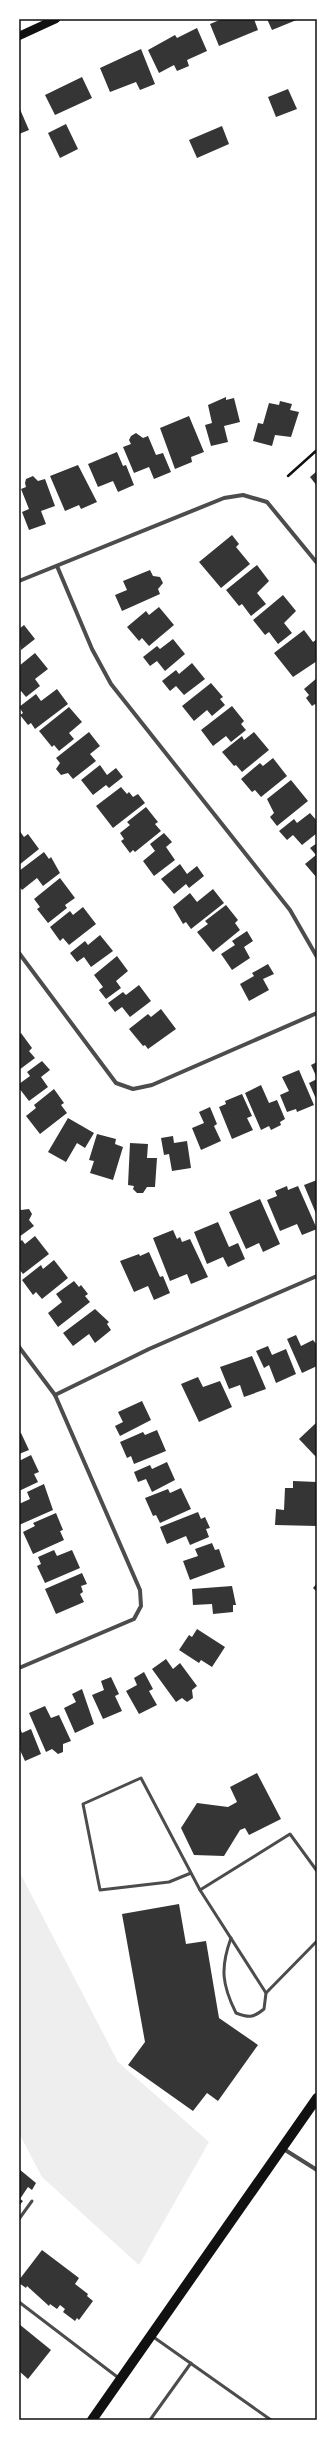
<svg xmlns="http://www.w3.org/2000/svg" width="336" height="2439" font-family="Inter,sans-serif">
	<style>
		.green { fill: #eee }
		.building { fill: #353535 }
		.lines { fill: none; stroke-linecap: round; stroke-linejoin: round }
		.path { stroke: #111; stroke-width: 2.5 }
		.service { stroke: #4c4c4c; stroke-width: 3 }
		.minor { stroke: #4c4c4c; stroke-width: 4 }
		.secondary { stroke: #111; stroke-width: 8 }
		.primary { stroke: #111; stroke-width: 10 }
		.neatline { fill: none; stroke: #111; stroke-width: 1.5 }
	</style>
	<rect width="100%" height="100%" fill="#fff"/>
	<!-- green -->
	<path class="green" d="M 19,1871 L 118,2062 L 209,2142 L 139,2265 L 42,2177 L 19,2133 Z"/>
	<!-- building -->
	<g class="building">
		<path d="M 222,19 L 254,19 L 258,30 L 219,46 L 210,24 Z"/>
		<path d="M 267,19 L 299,19 L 272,30 Z"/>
		<path d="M 197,28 L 207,51 L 187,60 L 189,66 L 177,71 L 174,65 L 159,73 L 148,50 L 175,35 L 177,38 Z"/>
		<path d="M 141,49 L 155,84 L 140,90 L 136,82 L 110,92 L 100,68 Z"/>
		<path d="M 82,77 L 92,98 L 55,115 L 45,95 Z"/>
		<path d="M 288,89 L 297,109 L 276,117 L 268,97 Z"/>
		<path d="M 19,107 L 29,130 L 19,134 Z"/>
		<path d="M 66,124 L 78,149 L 60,158 L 48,133 Z"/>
		<path d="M 222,126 L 229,144 L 197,158 L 189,140 Z"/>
		<path d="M 226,397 L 226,400 L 234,398 L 240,422 L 224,426 L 228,442 L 211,446 L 205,425 L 212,423 L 208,405 Z"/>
		<path d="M 280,401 L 292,404 L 290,410 L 299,412 L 291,437 L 275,435 L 272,446 L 253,441 L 258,423 L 263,424 L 269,403 L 279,405 Z"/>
		<path d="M 189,416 L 204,452 L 191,457 L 192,462 L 175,469 L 160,428 Z"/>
		<path d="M 136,433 L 143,438 L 148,436 L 156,455 L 163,453 L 171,472 L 154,479 L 149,467 L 134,473 L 123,447 L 131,444 L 129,440 L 131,436 Z"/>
		<path d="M 117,452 L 123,466 L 126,465 L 134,485 L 118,492 L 113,481 L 98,487 L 88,464 Z"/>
		<path d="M 78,465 L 97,502 L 81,509 L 79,505 L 65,511 L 50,476 Z"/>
		<path d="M 317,471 L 317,486 L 310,477 Z"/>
		<path d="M 33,476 L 38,481 L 45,479 L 55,506 L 41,511 L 46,524 L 29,530 L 22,512 L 29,509 L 21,489 L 26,487 L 25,483 L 26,479 Z"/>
		<path d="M 232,535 L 239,544 L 236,547 L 250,564 L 221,588 L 199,562 Z"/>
		<path d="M 257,565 L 269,581 L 257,593 L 266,604 L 251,616 L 242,604 L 239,606 L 226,590 Z"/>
		<path d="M 150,570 L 153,576 L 160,577 L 163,583 L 158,589 L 160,594 L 122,611 L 115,595 L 127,590 L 123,581 Z"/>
		<path d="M 283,595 L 296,611 L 284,623 L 292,633 L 278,644 L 269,632 L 265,635 L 253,620 Z"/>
		<path d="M 159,607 L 174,625 L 149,646 L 142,638 L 139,641 L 127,627 L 146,611 L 149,615 Z"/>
		<path d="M 24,625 L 35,639 L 21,650 L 19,629 Z"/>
		<path d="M 304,630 L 313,642 L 317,639 L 317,661 L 293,677 L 274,653 Z"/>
		<path d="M 173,639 L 185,654 L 165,671 L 157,661 L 150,666 L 143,657 L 157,646 L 160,649 Z"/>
		<path d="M 35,653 L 48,669 L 35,679 L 40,686 L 26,697 L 21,691 L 19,692 L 19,666 Z"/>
		<path d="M 192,663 L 205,679 L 184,695 L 176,686 L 170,691 L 162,681 L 176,670 L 179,674 Z"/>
		<path d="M 317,678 L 317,707 L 315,704 L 312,706 L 306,698 L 309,695 L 304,689 Z"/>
		<path d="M 211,683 L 223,697 L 220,699 L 225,705 L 212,716 L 207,710 L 194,721 L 182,706 Z"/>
		<path d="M 57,689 L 68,704 L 35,729 L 31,723 L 28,725 L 20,715 L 23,713 L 19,707 L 36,694 L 41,701 Z"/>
		<path d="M 232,706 L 244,721 L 241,724 L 246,730 L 231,742 L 226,736 L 213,746 L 201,730 Z"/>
		<path d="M 69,707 L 82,722 L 69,733 L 74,739 L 59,751 L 54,745 L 52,747 L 39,731 Z"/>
		<path d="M 89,732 L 100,746 L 90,754 L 96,761 L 73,779 L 68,773 L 61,775 L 56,769 L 60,763 L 56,758 Z"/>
		<path d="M 254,732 L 269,750 L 242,772 L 236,765 L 234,766 L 222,752 L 242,736 L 244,740 Z"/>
		<path d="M 273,758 L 287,776 L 261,797 L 255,790 L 252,792 L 241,779 L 260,763 L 263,766 Z"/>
		<path d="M 100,765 L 107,775 L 116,768 L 123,777 L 109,788 L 106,785 L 93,795 L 81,780 Z"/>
		<path d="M 291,780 L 308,801 L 277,826 L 270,817 L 274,813 L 267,799 Z"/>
		<path d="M 121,787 L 127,794 L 129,792 L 133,797 L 138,794 L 145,803 L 113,828 L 96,806 Z"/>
		<path d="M 146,807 L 158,822 L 155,824 L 161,831 L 135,852 L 133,850 L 130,853 L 121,841 L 124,839 L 120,833 L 130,825 L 127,822 Z"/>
		<path d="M 310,813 L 317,821 L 317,833 L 302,845 L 293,835 L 287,840 L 279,831 L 294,819 L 297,823 Z"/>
		<path d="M 19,830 L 24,837 L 28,834 L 39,849 L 19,865 Z"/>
		<path d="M 164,833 L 172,842 L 166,847 L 175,860 L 154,876 L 143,861 L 155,851 L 150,844 Z"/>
		<path d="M 317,843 L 317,878 L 305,864 L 316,855 L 310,848 Z"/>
		<path d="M 44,852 L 49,859 L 51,857 L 60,873 L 43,886 L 37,878 L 22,890 L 19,886 L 19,871 Z"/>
		<path d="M 180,864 L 187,874 L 197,866 L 204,876 L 189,888 L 186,884 L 174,894 L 161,879 Z"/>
		<path d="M 60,878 L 75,898 L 65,905 L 67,908 L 48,923 L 37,909 L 40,907 L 34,899 Z"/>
		<path d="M 213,889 L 224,903 L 191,929 L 186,922 L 183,924 L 173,907 L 190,893 L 197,902 Z"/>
		<path d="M 226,905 L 238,920 L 235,923 L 240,930 L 213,952 L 197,932 L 208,924 L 205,921 Z"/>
		<path d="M 83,907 L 96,924 L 69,945 L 63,938 L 60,941 L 50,927 L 70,911 L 73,915 Z"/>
		<path d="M 247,931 L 253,941 L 244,947 L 250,958 L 232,970 L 221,954 L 235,945 L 232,941 Z"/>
		<path d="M 100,935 L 113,951 L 91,967 L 84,957 L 77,962 L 70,953 L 85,941 L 88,945 Z"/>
		<path d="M 117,956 L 128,971 L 116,981 L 121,988 L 106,999 L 99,990 L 103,987 L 94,975 Z"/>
		<path d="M 268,964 L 274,974 L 263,979 L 269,990 L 249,1001 L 240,984 L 254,976 L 252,973 Z"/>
		<path d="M 139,985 L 151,1001 L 130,1017 L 122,1007 L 115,1012 L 108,1003 L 123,992 L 126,995 Z"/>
		<path d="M 161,1009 L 176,1029 L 148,1049 L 145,1045 L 143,1046 L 129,1029 L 148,1014 L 151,1017 Z"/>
		<path d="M 21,1033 L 32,1048 L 29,1051 L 35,1058 L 19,1070 L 19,1035 Z"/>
		<path d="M 42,1061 L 50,1070 L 41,1077 L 48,1087 L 29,1101 L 19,1088 L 19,1084 L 30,1076 L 27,1072 Z"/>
		<path d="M 317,1062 L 317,1078 L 311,1065 Z"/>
		<path d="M 299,1070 L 314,1105 L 297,1112 L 296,1109 L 287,1112 L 280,1095 L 289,1091 L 282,1077 Z"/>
		<path d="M 317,1079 L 317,1101 L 309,1083 Z"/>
		<path d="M 261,1085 L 269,1103 L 277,1100 L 285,1119 L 280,1122 L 281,1125 L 271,1130 L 269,1126 L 261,1130 L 245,1093 Z"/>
		<path d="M 54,1089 L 64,1103 L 61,1105 L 67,1113 L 40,1134 L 26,1116 L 36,1108 L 34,1105 Z"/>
		<path d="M 242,1094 L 252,1116 L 247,1118 L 253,1130 L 232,1139 L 219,1107 L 226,1104 L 225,1101 Z"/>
		<path d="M 210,1107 L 217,1124 L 214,1126 L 221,1141 L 201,1150 L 192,1128 L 204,1123 L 199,1112 Z"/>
		<path d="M 68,1118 L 94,1133 L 85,1148 L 77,1143 L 66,1162 L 48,1152 Z"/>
		<path d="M 97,1134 L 116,1139 L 115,1144 L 123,1147 L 113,1180 L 90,1173 L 94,1161 L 89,1160 Z"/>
		<path d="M 173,1136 L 174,1143 L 187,1141 L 191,1168 L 172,1171 L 169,1154 L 164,1155 L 161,1138 Z"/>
		<path d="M 130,1143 L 148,1144 L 147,1158 L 157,1158 L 155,1187 L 147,1187 L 143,1193 L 137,1193 L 133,1189 L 134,1186 L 128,1185 Z"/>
		<path d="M 317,1180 L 317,1216 L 304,1185 Z"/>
		<path d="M 287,1186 L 288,1190 L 298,1186 L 317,1229 L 302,1235 L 297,1224 L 280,1231 L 267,1200 L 277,1196 L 275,1191 Z"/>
		<path d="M 260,1199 L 280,1244 L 263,1252 L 259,1243 L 246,1249 L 229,1212 Z"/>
		<path d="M 19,1208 L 21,1210 L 29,1209 L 32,1214 L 29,1220 L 34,1226 L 19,1237 Z"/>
		<path d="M 218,1222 L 229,1247 L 238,1243 L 245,1259 L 228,1267 L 223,1257 L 207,1264 L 194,1232 Z"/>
		<path d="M 173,1230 L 177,1239 L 180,1237 L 182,1242 L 190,1239 L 208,1277 L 191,1284 L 187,1274 L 170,1281 L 153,1238 Z"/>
		<path d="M 35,1236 L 49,1254 L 23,1274 L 19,1269 L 19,1242 L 22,1240 L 25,1244 Z"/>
		<path d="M 149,1252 L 160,1277 L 163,1276 L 170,1293 L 154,1300 L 148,1286 L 134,1292 L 120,1261 L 139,1254 L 140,1256 Z"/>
		<path d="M 54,1260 L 68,1278 L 42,1299 L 36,1292 L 33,1295 L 22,1280 L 41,1265 L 43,1269 Z"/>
		<path d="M 74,1281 L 79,1287 L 81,1285 L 88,1294 L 85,1296 L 90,1302 L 58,1327 L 48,1313 L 62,1302 L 56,1294 Z"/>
		<path d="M 95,1309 L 109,1322 L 107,1324 L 111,1330 L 95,1343 L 89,1334 L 73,1346 L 63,1333 Z"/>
		<path d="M 296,1335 L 301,1346 L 313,1340 L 317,1345 L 317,1366 L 302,1373 L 287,1339 Z"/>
		<path d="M 268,1346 L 272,1355 L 286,1349 L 296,1374 L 276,1383 L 269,1365 L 264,1368 L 256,1351 Z"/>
		<path d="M 252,1356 L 266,1389 L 244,1397 L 240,1385 L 229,1389 L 220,1367 Z"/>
		<path d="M 198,1377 L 203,1387 L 220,1381 L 232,1407 L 199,1422 L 181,1384 Z"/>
		<path d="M 142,1401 L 151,1420 L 120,1436 L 115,1426 L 123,1422 L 118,1412 Z"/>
		<path d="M 317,1422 L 317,1458 L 299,1439 Z"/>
		<path d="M 157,1430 L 166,1451 L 134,1464 L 131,1456 L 127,1458 L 120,1442 L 143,1432 L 145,1435 Z"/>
		<path d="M 19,1433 L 21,1433 L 29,1450 L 19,1454 Z"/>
		<path d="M 31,1455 L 39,1472 L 34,1474 L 38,1482 L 19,1491 L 19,1461 Z"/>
		<path d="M 167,1462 L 175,1480 L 152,1492 L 146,1479 L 138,1482 L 134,1472 L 150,1465 L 152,1469 Z"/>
		<path d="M 293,1481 L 317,1482 L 317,1526 L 275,1525 L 276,1509 L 284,1510 L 285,1488 L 293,1488 Z"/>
		<path d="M 44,1484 L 53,1510 L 19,1525 L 19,1504 L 30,1499 L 27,1492 Z"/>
		<path d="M 181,1488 L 191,1509 L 160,1523 L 156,1515 L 153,1516 L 145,1498 L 168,1489 L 170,1493 Z"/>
		<path d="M 198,1512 L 201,1519 L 205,1517 L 210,1528 L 206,1529 L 209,1537 L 190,1545 L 186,1536 L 167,1544 L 160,1527 Z"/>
		<path d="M 56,1513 L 63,1530 L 60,1531 L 64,1540 L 33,1554 L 23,1532 L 35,1526 L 33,1523 Z"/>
		<path d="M 212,1543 L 215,1550 L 219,1549 L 225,1567 L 190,1580 L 183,1561 L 198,1556 L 195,1549 Z"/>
		<path d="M 54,1550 L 57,1556 L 72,1550 L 80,1568 L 45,1583 L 37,1566 L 41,1564 L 38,1557 Z"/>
		<path d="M 82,1573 L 87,1584 L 81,1586 L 83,1592 L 80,1594 L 84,1602 L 56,1614 L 45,1589 Z"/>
		<path d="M 317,1583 L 317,1592 L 313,1588 Z"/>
		<path d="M 232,1586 L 236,1605 L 233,1605 L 233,1612 L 213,1614 L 212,1604 L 193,1605 L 192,1589 Z"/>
		<path d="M 197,1629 L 225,1647 L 212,1667 L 201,1660 L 199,1663 L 179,1650 L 189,1635 L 192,1637 Z"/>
		<path d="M 166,1659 L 173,1669 L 180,1663 L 197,1686 L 192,1690 L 193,1698 L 187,1702 L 182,1698 L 176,1702 L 152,1669 Z"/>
		<path d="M 144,1672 L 153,1689 L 149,1691 L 157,1705 L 139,1714 L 126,1691 L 137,1685 L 134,1678 Z"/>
		<path d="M 111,1677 L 119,1694 L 115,1696 L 122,1711 L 103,1719 L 92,1695 L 104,1690 L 101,1681 Z"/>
		<path d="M 82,1689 L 94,1724 L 75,1733 L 64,1708 L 76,1702 L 72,1694 Z"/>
		<path d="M 45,1706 L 51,1718 L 59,1715 L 71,1741 L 63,1744 L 63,1752 L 58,1754 L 52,1749 L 46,1752 L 29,1713 Z"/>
		<path d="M 19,1726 L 22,1733 L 31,1729 L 41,1754 L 25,1761 L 19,1748 Z"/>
		<path d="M 257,1773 L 281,1819 L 249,1835 L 245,1828 L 240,1830 L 224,1856 L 194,1855 L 181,1828 L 197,1803 L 228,1807 L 237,1802 L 230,1787 Z"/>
		<path d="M 179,1904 L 186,1944 L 206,1941 L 219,2018 L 258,2045 L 218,2101 L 207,2093 L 193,2111 L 128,2065 L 145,2042 L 122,1914 Z"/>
		<path d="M 19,2169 L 36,2183 L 32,2190 L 28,2187 L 20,2199 L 23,2201 L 19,2206 Z"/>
		<path d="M 42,2250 L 79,2278 L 75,2284 L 88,2294 L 87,2296 L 93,2301 L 79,2320 L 77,2318 L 75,2321 L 63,2312 L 65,2309 L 60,2305 L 57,2309 L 50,2304 L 49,2306 L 27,2286 L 26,2288 L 19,2283 L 19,2280 Z"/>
		<path d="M 19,2324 L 51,2350 L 28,2379 L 19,2371 Z"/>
	</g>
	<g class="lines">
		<!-- path -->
		<path class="path" d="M 288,476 L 317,450"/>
		<!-- service -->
		<g class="service">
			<path d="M 317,1871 L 290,1834 L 200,1890 L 266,1993 L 317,1941"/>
			<path d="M 191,1873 L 169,1882 L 100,1890 L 83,1804 L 141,1778 L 200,1890"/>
			<path d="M 231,1938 C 220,1968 222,1985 236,2013 C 249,2018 253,2018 264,2009 L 266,1993"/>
			<path d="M 19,2219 L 32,2201"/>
			<path d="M 19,2302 L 120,2379"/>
			<path d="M 152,2336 L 271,2420"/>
			<path d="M 150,2420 L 191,2363"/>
		</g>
		<!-- minor -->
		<g class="minor">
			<path d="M 57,566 L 92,649 L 111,684 L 290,910 L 317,957"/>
			<path d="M 19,581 L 224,498 L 243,495 L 267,502 L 317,563"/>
			<path d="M 19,953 L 116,1083 L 133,1089 L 152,1085 L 317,1013"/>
			<path d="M 19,1347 L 55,1395 L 140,1590 L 141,1606 L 134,1619 L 19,1668"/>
			<path d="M 55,1395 L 149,1349 L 317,1276"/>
			<path d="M 282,2148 L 317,2170"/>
		</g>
		<!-- secondary -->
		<path class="secondary" d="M 19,36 L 56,19"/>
		<!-- primary -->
		<path class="primary" d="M 92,2420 L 317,2098"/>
	</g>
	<!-- border -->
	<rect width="336" height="2439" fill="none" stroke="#ffffff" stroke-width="40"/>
	<rect x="20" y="20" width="296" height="2399" class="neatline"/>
</svg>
